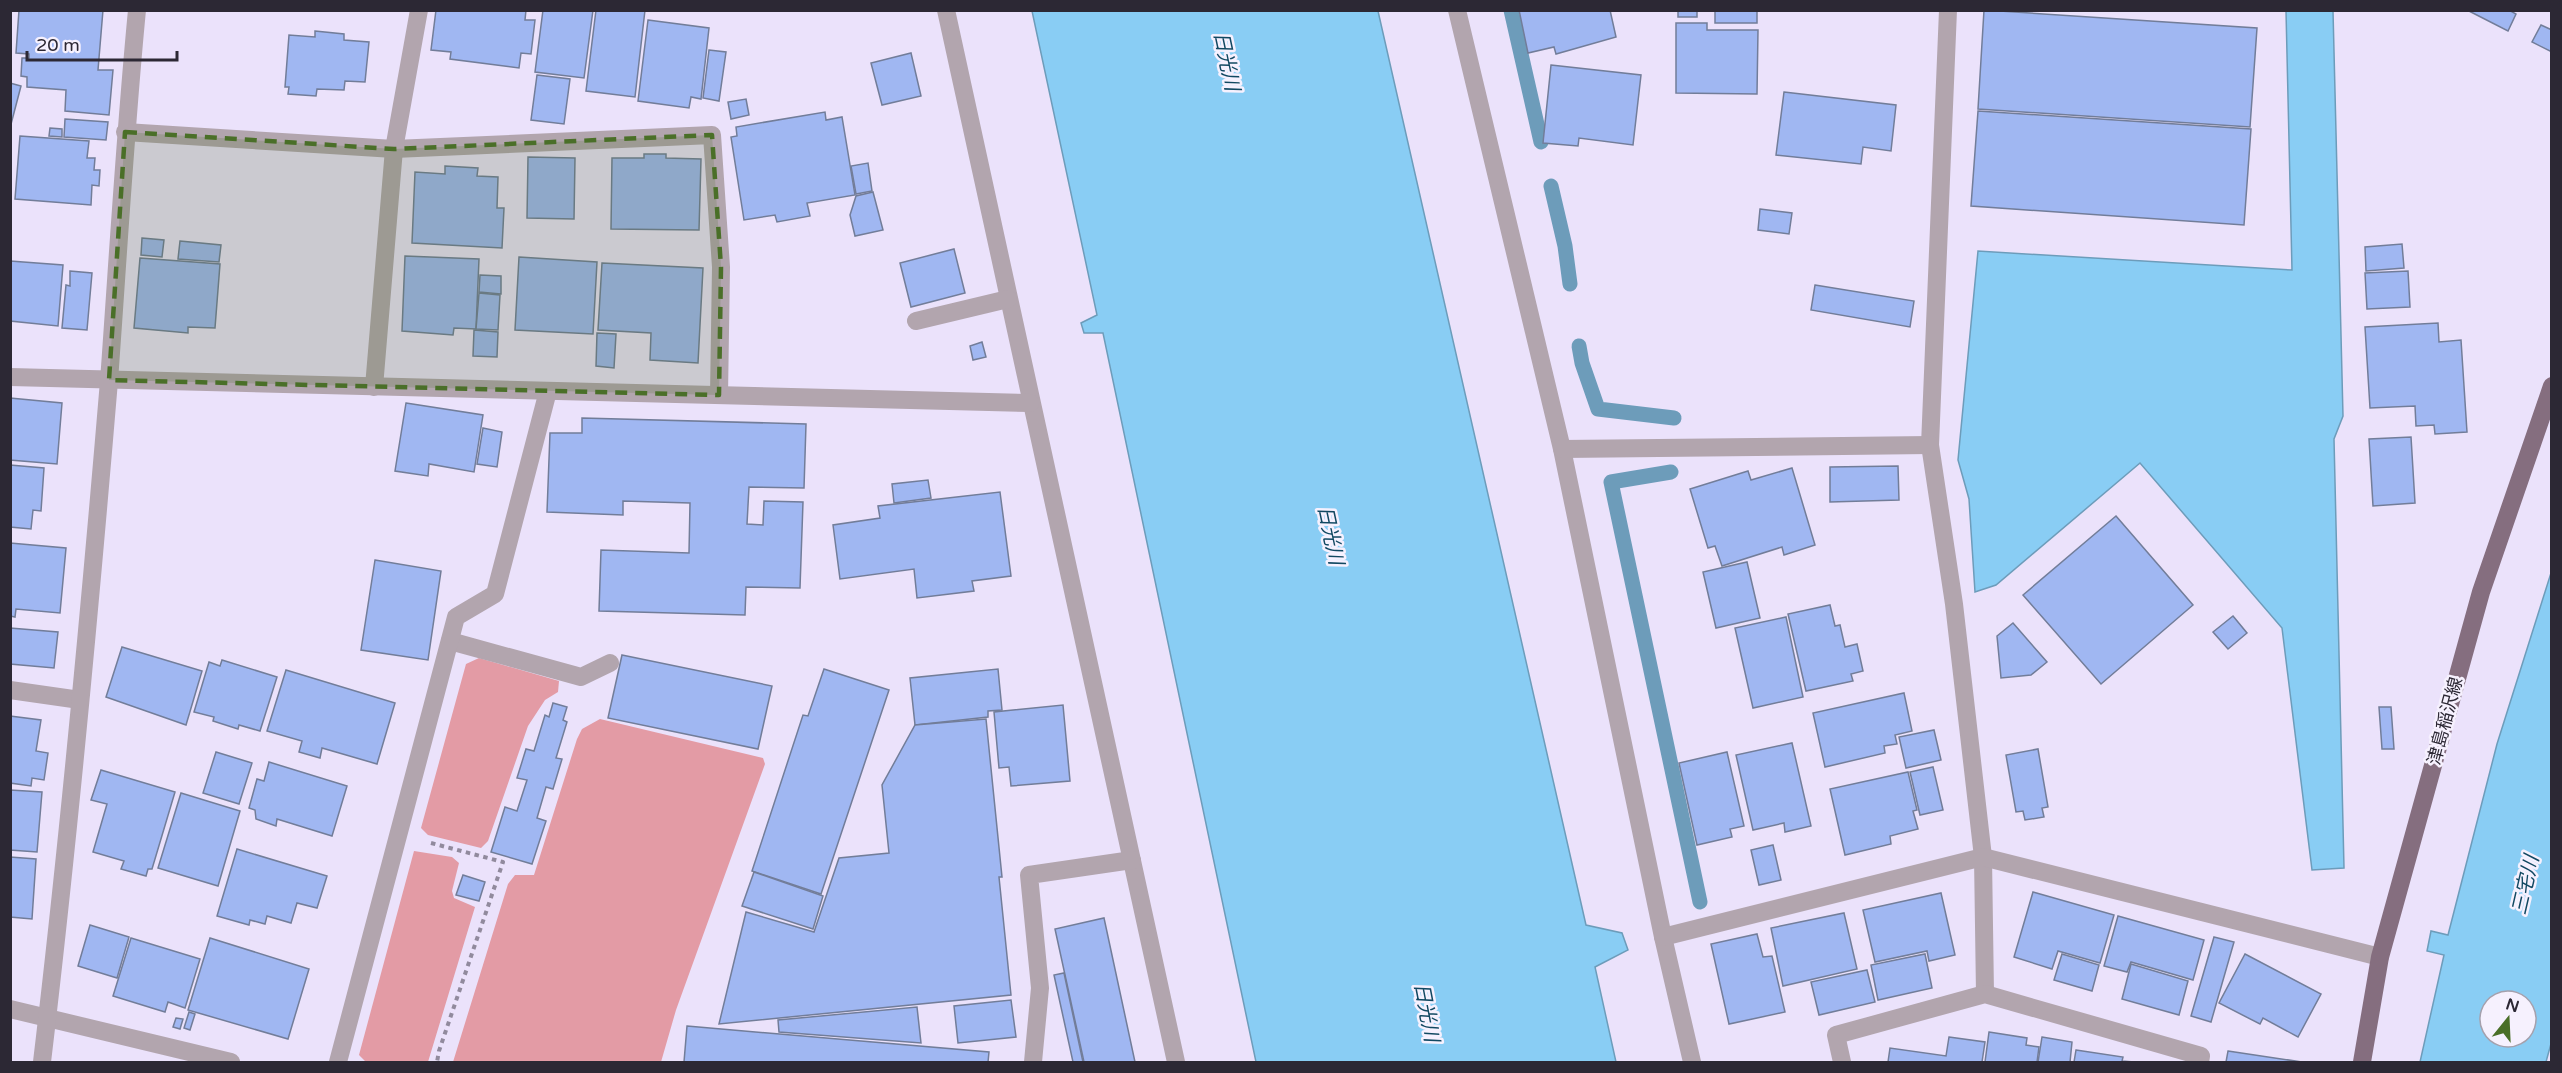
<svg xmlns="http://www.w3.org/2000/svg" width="2562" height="1073" font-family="'Varela Round','Noto Sans JP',sans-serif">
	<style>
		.forest { fill: #e39ba5 }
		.water { fill: #89cdf4; stroke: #6d9cba; stroke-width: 1.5; fill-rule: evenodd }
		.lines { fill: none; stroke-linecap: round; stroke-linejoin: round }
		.stream { stroke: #6d9cba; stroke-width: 15 }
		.building { fill: #a0b7f2; stroke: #727d99; stroke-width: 1.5 }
		.path { stroke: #918a9d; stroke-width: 4; stroke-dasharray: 4.5 4.5; stroke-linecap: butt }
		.minor { stroke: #b2a5ae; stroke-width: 18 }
		.major { stroke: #856e7f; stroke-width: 18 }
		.marked { fill: #4a6f28; fill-opacity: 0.2; stroke: #4a6f28; stroke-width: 4.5; stroke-dasharray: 12 8; stroke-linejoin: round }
		.labels { text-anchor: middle; stroke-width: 5; stroke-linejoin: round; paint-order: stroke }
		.street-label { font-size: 18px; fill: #2c2834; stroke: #f6f1fe }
		.water-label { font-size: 20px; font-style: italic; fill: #114862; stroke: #f6f1fe }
	</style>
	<rect width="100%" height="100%" fill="#ebe2fb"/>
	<!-- forest -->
	<g class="forest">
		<path d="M 479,658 L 559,681 L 558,692 L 545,700 L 528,726 L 488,841 L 481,848 L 428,835 L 421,828 L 466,664 Z"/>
		<path d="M 600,719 L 763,758 L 765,764 L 676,1010 L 661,1062 L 453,1062 L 508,884 L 515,875 L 534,875 L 577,739 L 582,729 Z"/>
		<path d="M 414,851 L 452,857 L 459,863 L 452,891 L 454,898 L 475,907 L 428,1062 L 366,1062 L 359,1055 Z"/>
	</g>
	<!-- water -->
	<g class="water">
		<path d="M 1032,11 L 1378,11 L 1586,925 L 1622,933 L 1628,950 L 1595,967 L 1616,1062 L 1256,1062 L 1103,333 L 1084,333 L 1081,323 L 1097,315 Z"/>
		<path d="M 2286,11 L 2333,11 L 2343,416 L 2334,439 L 2344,868 L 2312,870 L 2282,628 L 2140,463 L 1996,585 L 1975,592 L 1969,499 L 1958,460 L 1978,251 L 2292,270 Z"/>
		<path d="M 2551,573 L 2552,1040 L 2546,1062 L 2420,1062 L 2444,955 L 2427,951 L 2431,931 L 2448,935 L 2497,744 ZM 2490,1001 L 2526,1001 L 2526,1037 L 2490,1037 Z"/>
	</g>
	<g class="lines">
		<!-- stream -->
		<g class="stream">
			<path d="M 1511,10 L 1541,142"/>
			<path d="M 1551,186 L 1565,246 L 1570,284"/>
			<path d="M 1579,346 L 1582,363 L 1598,409 L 1674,418"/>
			<path d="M 1671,472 L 1611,482 L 1700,902"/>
		</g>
	</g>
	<!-- building -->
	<g class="building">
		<path d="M 19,10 L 103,10 L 98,70 L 113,70 L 109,115 L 65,111 L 66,90 L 27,87 L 27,77 L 21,76 L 22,58 L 29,58 L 29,54 L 16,53 Z"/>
		<path d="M 436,10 L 526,10 L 525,20 L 535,20 L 531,54 L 521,53 L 519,68 L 450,59 L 451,52 L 431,50 Z"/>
		<path d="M 543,10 L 593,10 L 584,78 L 535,72 Z"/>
		<path d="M 596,10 L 645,10 L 635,97 L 586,91 Z"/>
		<path d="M 1519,10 L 1610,10 L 1616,37 L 1556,54 L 1554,47 L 1528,53 Z"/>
		<rect x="1678" y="10" width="19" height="7"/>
		<rect x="1715" y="10" width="42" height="13"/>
		<path d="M 1984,10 L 2257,28 L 2250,127 L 1978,109 Z"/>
		<path d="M 2467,10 L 2509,10 L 2516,14 L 2508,31 Z"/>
		<path d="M 648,20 L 709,28 L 701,99 L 691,97 L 689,108 L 638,101 Z"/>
		<path d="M 1676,23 L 1707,23 L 1707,30 L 1758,30 L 1757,94 L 1676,93 Z"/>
		<path d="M 2541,25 L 2552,30 L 2552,52 L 2532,42 Z"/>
		<path d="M 315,31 L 344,34 L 344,40 L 369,42 L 365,82 L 345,81 L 344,90 L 317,89 L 316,96 L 288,94 L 289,87 L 285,87 L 289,35 L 315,37 Z"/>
		<path d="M 709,50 L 726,52 L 719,101 L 703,98 Z"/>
		<path d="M 911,53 L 921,96 L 882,105 L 871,63 Z"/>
		<path d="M 1551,65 L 1641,75 L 1633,145 L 1579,138 L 1578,146 L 1543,143 Z"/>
		<path d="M 537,75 L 570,79 L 564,124 L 531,120 Z"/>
		<path d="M 10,83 L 21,86 L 10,128 Z"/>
		<path d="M 1784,92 L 1896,105 L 1891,151 L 1863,147 L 1861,164 L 1776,155 Z"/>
		<path d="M 746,99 L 749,115 L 731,119 L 728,102 Z"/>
		<path d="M 1978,111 L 2251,129 L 2244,225 L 1971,206 Z"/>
		<path d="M 825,112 L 826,120 L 842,117 L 855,195 L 807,203 L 810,216 L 777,222 L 775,215 L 744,220 L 731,137 L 737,136 L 736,127 Z"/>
		<path d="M 65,119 L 108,122 L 106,140 L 64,137 Z"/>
		<path d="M 50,128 L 62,129 L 62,137 L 49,136 Z"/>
		<path d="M 20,136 L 89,141 L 87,158 L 95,158 L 94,170 L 100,170 L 99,186 L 92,185 L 91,205 L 15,199 Z"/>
		<path d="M 644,154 L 666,154 L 666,158 L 701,159 L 699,230 L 611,229 L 612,158 L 644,158 Z"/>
		<path d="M 528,157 L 575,158 L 574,219 L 527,218 Z"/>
		<path d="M 868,163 L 872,191 L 856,194 L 851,166 Z"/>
		<path d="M 445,166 L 478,168 L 477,176 L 498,177 L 497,208 L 504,208 L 502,248 L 412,243 L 415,172 L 445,174 Z"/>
		<path d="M 873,192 L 883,230 L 855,236 L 850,215 L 856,196 Z"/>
		<path d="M 1760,209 L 1792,213 L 1789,234 L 1758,230 Z"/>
		<path d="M 142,238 L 164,240 L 162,257 L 141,255 Z"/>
		<path d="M 180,241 L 221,245 L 219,262 L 178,259 Z"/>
		<path d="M 2402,244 L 2404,268 L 2366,271 L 2365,247 Z"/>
		<path d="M 954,249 L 965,293 L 911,307 L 900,263 Z"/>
		<path d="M 405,256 L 479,259 L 476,329 L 454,328 L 453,335 L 402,331 Z"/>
		<path d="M 519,257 L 597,262 L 593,334 L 515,330 Z"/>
		<path d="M 140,258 L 220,264 L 215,328 L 188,327 L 188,333 L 134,328 Z"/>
		<path d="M 10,261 L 63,265 L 58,326 L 10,321 Z"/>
		<path d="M 602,263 L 703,268 L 698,363 L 650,360 L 651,333 L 598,330 Z"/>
		<path d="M 70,271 L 92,273 L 87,330 L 62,328 L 66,285 L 70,286 Z"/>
		<path d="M 2408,271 L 2410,307 L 2367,309 L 2365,273 Z"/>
		<path d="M 480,275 L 501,276 L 501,294 L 479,292 Z"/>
		<path d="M 1815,285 L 1914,301 L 1910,327 L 1811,310 Z"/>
		<path d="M 479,293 L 500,295 L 498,330 L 476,329 Z"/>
		<path d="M 2438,323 L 2439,342 L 2461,340 L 2467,432 L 2435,434 L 2434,425 L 2416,426 L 2415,406 L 2370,408 L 2365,327 Z"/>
		<path d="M 474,330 L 498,332 L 497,357 L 473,356 Z"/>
		<path d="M 597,333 L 616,334 L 614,368 L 596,366 Z"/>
		<path d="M 982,342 L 986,357 L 973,360 L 970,346 Z"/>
		<path d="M 10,398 L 62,403 L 57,464 L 10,460 Z"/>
		<path d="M 406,403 L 483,415 L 474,472 L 429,464 L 428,476 L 395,471 Z"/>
		<path d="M 582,418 L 806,424 L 804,488 L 749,487 L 747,524 L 763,525 L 764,501 L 803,502 L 800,588 L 746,587 L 745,615 L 599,611 L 601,550 L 689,553 L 690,503 L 623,501 L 623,515 L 547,512 L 550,433 L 582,433 Z"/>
		<path d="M 483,428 L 502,432 L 497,467 L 477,464 Z"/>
		<path d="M 2411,437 L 2415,503 L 2373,506 L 2369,439 Z"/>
		<path d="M 10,465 L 44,468 L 41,511 L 33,510 L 31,529 L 10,527 Z"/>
		<path d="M 1898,466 L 1899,500 L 1830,502 L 1830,467 Z"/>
		<path d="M 1792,468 L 1815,545 L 1784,555 L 1782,547 L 1722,566 L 1715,546 L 1708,548 L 1690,489 L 1748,471 L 1751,480 Z"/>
		<path d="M 928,480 L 931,498 L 894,503 L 892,484 Z"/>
		<path d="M 1000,492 L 1011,576 L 972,581 L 974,591 L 917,598 L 914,569 L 840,579 L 833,525 L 880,518 L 878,506 Z"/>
		<path d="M 2116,516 L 2193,605 L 2101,684 L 2023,595 Z"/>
		<path d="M 10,543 L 66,548 L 60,613 L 16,609 L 15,617 L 10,616 Z"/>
		<path d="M 375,560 L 441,571 L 428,660 L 361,650 Z"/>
		<path d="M 1747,562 L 1760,618 L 1716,628 L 1703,572 Z"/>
		<path d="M 1830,605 L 1835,626 L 1840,625 L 1845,647 L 1857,644 L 1863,671 L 1851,674 L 1853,681 L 1806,691 L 1788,614 Z"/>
		<path d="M 2233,616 L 2247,633 L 2228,649 L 2213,632 Z"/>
		<path d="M 1786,617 L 1803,697 L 1753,708 L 1735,628 Z"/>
		<path d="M 2013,623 L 2047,662 L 2031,675 L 2001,678 L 1997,636 Z"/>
		<path d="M 10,628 L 58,632 L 54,668 L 10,664 Z"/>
		<path d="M 122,647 L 202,671 L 186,725 L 106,697 Z"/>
		<path d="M 622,655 L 772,686 L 758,749 L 608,718 Z"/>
		<path d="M 222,660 L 277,677 L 260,731 L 239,725 L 238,729 L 213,721 L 214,717 L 194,712 L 209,662 L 220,666 Z"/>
		<path d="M 824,669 L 889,690 L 821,894 L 752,871 L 803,715 L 808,716 Z"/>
		<path d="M 998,669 L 1002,710 L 988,711 L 988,717 L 915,725 L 910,678 Z"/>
		<path d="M 286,670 L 395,703 L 377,764 L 322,748 L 320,758 L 299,752 L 302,741 L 267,731 Z"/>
		<path d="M 1904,693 L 1912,731 L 1895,735 L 1897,744 L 1884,746 L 1885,753 L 1825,767 L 1813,713 Z"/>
		<path d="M 553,703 L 567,707 L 563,720 L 567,722 L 556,758 L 562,759 L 553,789 L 546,787 L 537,818 L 546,821 L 532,864 L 491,852 L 505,807 L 517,811 L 527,780 L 517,778 L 526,749 L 534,751 L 545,715 L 549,717 Z"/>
		<path d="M 1063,705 L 1070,781 L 1011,786 L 1009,767 L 999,768 L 994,712 Z"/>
		<path d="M 2379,707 L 2391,707 L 2394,749 L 2382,749 Z"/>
		<path d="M 10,716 L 41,720 L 36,751 L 48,753 L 44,780 L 32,778 L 31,786 L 10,783 Z"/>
		<path d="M 986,719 L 1002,877 L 999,877 L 1011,995 L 719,1024 L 746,912 L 814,932 L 839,858 L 889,853 L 882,785 L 915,725 Z"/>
		<path d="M 1934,730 L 1941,760 L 1906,768 L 1899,737 Z"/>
		<path d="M 1792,743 L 1811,826 L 1785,832 L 1784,823 L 1753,830 L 1736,755 Z"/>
		<path d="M 2038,749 L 2048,807 L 2042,808 L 2044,817 L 2025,820 L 2023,811 L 2016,812 L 2006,755 Z"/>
		<path d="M 216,752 L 252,763 L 239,804 L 203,793 Z"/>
		<path d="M 1727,752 L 1744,826 L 1730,829 L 1732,837 L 1697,845 L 1679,763 Z"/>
		<path d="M 269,762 L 347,786 L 332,836 L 277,819 L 276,826 L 256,819 L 255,810 L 249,808 L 257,779 L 264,781 Z"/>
		<path d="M 1933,767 L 1943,810 L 1920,815 L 1910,772 Z"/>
		<path d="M 101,770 L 175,792 L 152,869 L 148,869 L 146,876 L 121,869 L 124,861 L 93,852 L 107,804 L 91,800 Z"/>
		<path d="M 1908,772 L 1917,810 L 1913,811 L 1918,829 L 1890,836 L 1891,844 L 1845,855 L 1830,789 Z"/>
		<path d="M 10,790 L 42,792 L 37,852 L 10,850 Z"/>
		<path d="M 181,793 L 240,811 L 218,886 L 158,868 Z"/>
		<path d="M 1773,845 L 1781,880 L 1759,885 L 1751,850 Z"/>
		<path d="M 237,849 L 327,876 L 317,908 L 297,903 L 291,923 L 267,916 L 265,924 L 250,920 L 249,925 L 217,916 Z"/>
		<path d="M 10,857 L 36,859 L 32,919 L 10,917 Z"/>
		<path d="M 754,872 L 823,896 L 813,929 L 742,906 Z"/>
		<path d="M 463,875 L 485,882 L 479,901 L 456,895 Z"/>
		<path d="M 2033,892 L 2114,915 L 2100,963 L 2058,951 L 2052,969 L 2014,957 Z"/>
		<path d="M 1941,893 L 1955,955 L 1929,961 L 1927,951 L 1875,962 L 1863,910 Z"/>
		<path d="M 1844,913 L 1857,969 L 1783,986 L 1771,928 Z"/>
		<path d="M 2118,916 L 2204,940 L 2193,980 L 2131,962 L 2127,972 L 2104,966 Z"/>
		<path d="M 1104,918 L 1135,1062 L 1084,1062 L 1055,929 Z"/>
		<path d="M 90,925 L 129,937 L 117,978 L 78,966 Z"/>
		<path d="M 1757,934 L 1763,957 L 1772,956 L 1785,1012 L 1729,1024 L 1711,944 Z"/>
		<path d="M 2214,937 L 2234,942 L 2211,1022 L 2191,1016 Z"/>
		<path d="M 131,938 L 200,959 L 185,1008 L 168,1002 L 165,1012 L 113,996 Z"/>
		<path d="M 210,938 L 309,969 L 288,1039 L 188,1010 Z"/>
		<path d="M 1925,954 L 1932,988 L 1878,1000 L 1871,965 Z"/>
		<path d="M 2062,954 L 2099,965 L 2092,991 L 2054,980 Z"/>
		<path d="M 2245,954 L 2321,994 L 2298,1037 L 2263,1018 L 2260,1024 L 2219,1003 Z"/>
		<path d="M 2131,964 L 2188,981 L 2179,1015 L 2122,999 Z"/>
		<path d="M 1867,970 L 1875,1002 L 1819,1015 L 1811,982 Z"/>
		<path d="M 1064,973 L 1083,1062 L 1073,1062 L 1054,975 Z"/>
		<path d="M 1011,1000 L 1016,1037 L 958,1043 L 954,1006 Z"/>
		<path d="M 917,1007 L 921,1043 L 779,1032 L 778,1020 Z"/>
		<path d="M 189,1012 L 195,1014 L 190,1030 L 184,1028 Z"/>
		<path d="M 176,1018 L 183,1019 L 180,1029 L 173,1027 Z"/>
		<path d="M 687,1026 L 989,1052 L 988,1062 L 684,1062 Z"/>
		<path d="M 1989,1032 L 2027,1038 L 2026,1045 L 2039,1047 L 2037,1062 L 1985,1062 Z"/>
		<path d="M 1949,1037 L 1985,1042 L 1982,1062 L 1888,1062 L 1890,1048 L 1946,1056 Z"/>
		<path d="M 2042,1037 L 2072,1042 L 2070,1062 L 2038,1062 Z"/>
		<path d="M 2076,1050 L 2123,1057 L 2122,1061 L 2134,1062 L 2074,1062 Z"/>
		<path d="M 2228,1051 L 2302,1062 L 2226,1062 Z"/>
	</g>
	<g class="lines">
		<!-- path -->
		<path class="path" d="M 431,843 L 503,862 L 439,1051 L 437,1062"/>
		<!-- minor -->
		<g class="minor">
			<path d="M 946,10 L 1176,1062"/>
			<path d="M 1457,10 L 1562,449 L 1663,937 L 1692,1062"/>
			<path d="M 1948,10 L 1930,445 L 1954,604 L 1983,857 L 1985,994"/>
			<path d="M 125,132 L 394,149 L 712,135 L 721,267 L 719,395"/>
			<path d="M 916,321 L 1008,299"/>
			<path d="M 10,377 L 1030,403"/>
			<path d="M 374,387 L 394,149 L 419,10"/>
			<path d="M 1562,449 L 1930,445"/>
			<path d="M 450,641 L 581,677 L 610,663"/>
			<path d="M 10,690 L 80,700"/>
			<path d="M 1663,937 L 1983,857 L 2380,957"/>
			<path d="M 10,1009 L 231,1062"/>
			<path d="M 42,1062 C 69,836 90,608 109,381 C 118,257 125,134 137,10"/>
			<path d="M 338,1062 L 456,617 L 495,594 L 548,391"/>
			<path d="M 1033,1062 L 1040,988 L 1029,875 L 1132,860"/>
			<path d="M 1842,1062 L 1836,1035 L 1985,994 L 2201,1056 L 2200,1062"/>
		</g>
		<!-- major -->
		<path class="major" d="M 2362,1062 L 2380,957 L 2481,592 L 2552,386"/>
	</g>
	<!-- marked area -->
	<path class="marked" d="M 125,132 L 394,149 L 712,135 L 721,267 L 719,395 L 109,380 Z"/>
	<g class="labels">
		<!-- street labels -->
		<g class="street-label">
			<text transform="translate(2445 721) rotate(-75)" y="6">津島稲沢線</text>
		</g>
		<!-- water labels -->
		<g class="water-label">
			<text transform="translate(1227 61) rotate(78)" y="7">日光川</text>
			<text transform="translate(1331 535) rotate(78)" y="7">日光川</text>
			<text transform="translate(2525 885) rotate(-77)" y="7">三宅川</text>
			<text transform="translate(1427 1012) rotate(79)" y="7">日光川</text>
		</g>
	</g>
	<!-- border -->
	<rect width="2562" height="1073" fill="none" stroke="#2c2834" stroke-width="24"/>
	<!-- north arrow -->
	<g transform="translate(2508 1019) rotate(18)"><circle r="28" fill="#f6f1fe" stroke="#a5a1ad" stroke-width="1.5"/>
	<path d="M0-4.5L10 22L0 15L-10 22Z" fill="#4a6f28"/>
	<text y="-9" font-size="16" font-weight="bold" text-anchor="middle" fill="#2c2834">N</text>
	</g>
	<!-- scale -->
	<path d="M27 51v9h150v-9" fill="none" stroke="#2c2834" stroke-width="3"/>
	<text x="36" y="51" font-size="18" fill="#2c2834" stroke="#f6f1fe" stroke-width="4.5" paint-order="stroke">20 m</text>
</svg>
